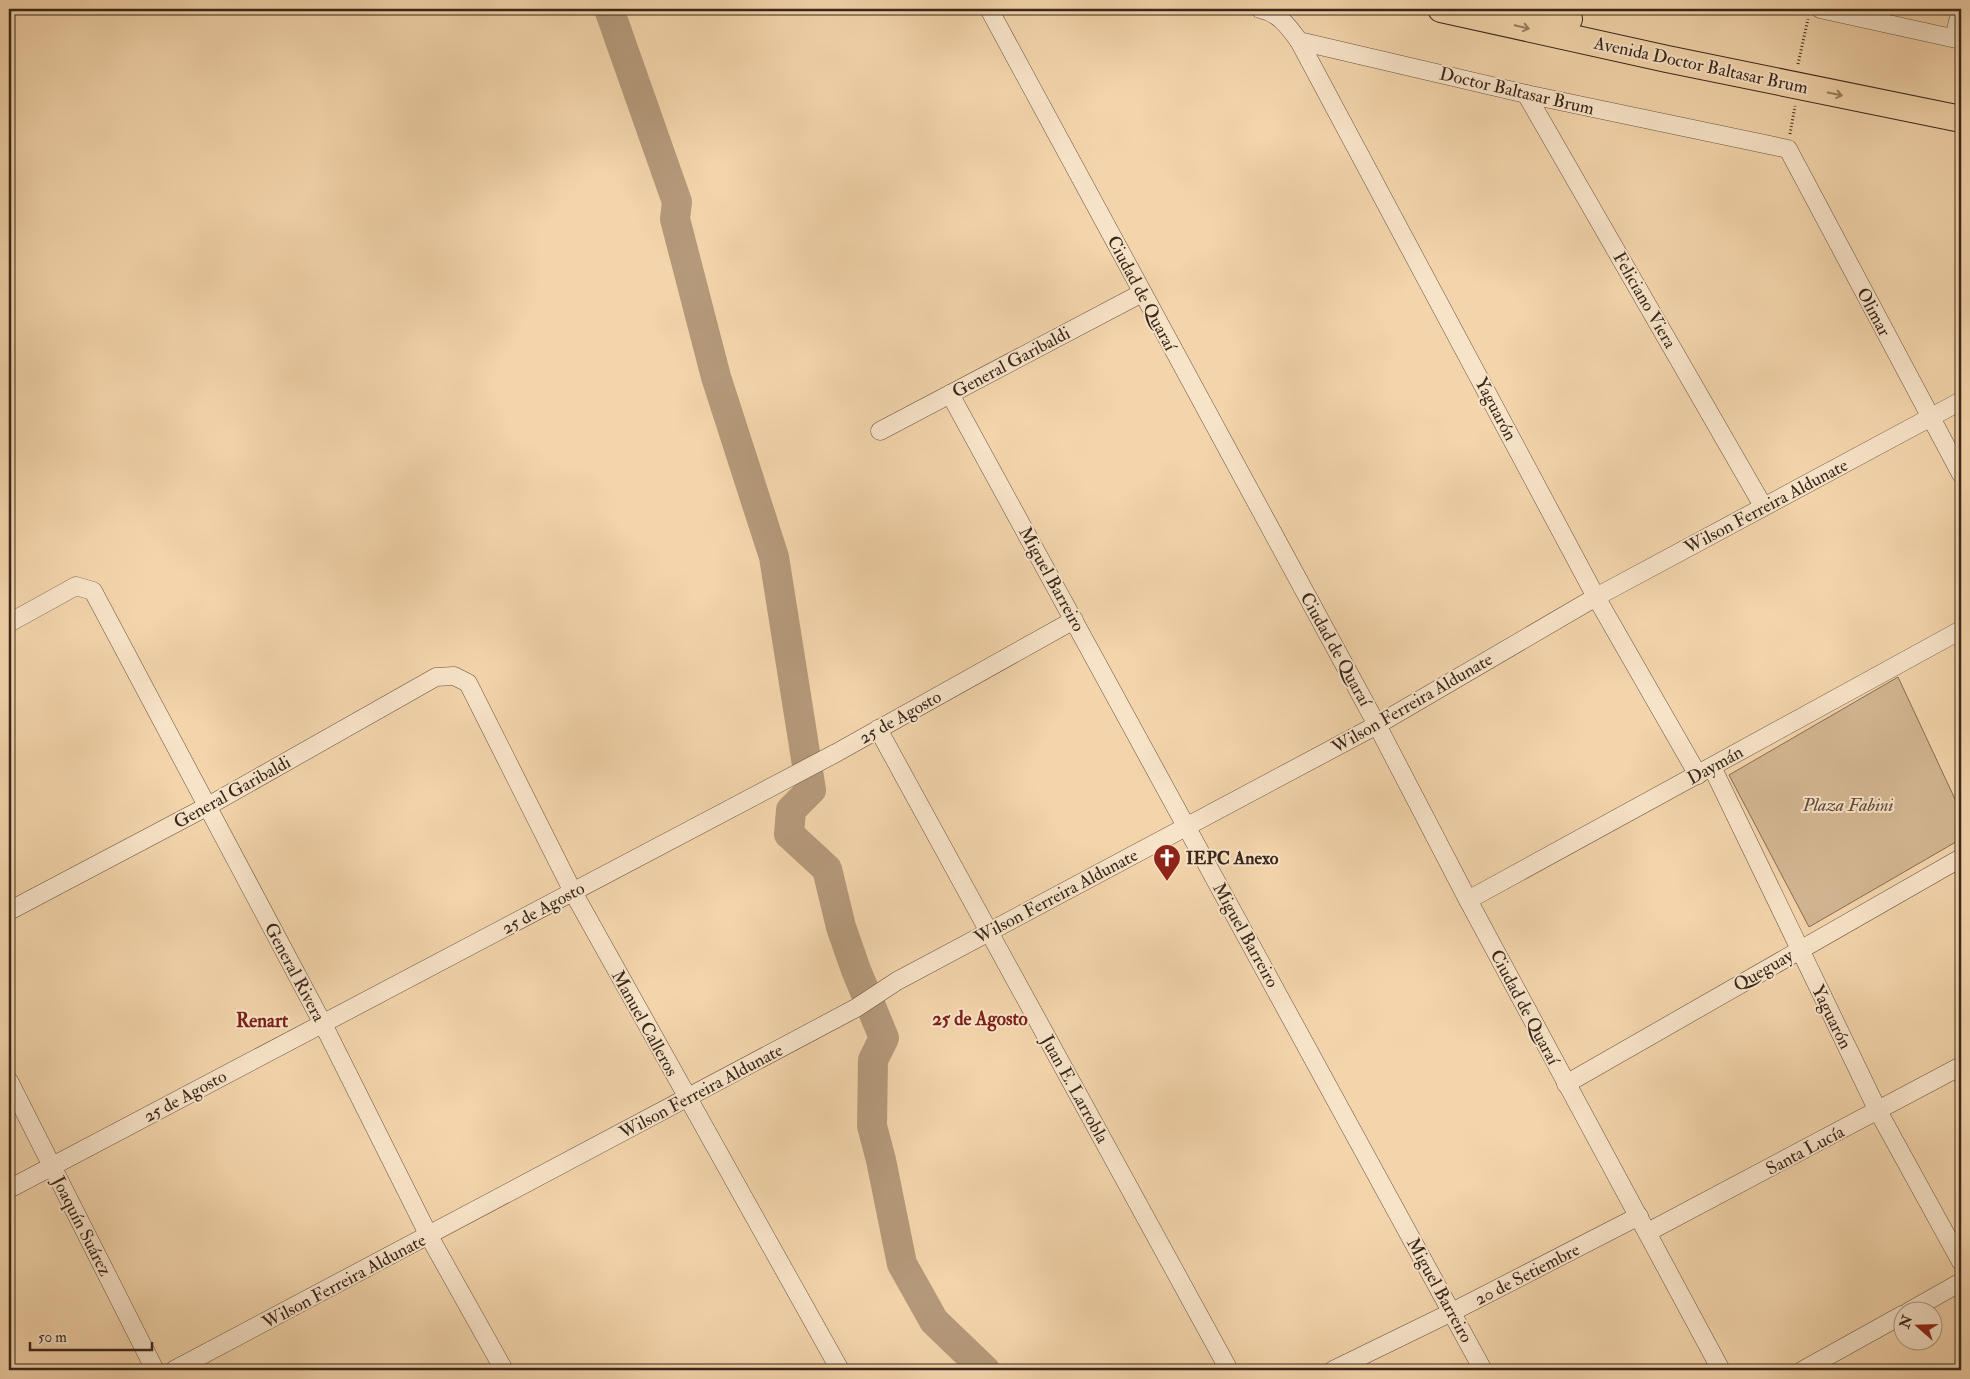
<svg xmlns="http://www.w3.org/2000/svg" width="1970" height="1379" font-family="'IM FELL Double Pica',serif">
	<style>
		.green { fill: #d3b692; stroke: #866e56 }
		.lines { fill: none; stroke-linecap: round; stroke-linejoin: round }
		.river { stroke: #b4997a; stroke-width: 30 }
		.minor-casing { stroke: #68523e; stroke-width: 19 }
		.primary-casing { stroke: #39261a; stroke-width: 28 }
		.path { stroke: #39261a; stroke-width: 3; stroke-dasharray: 1 2.5; stroke-linecap: butt }
		.minor { stroke: #f7e3c8; stroke-width: 18 }
		.primary { stroke: #f3d4ab; stroke-width: 26 }
		.oneway { stroke: #967d62 }
		.labels { text-anchor: middle; stroke-width: 4; stroke-linejoin: round; paint-order: stroke }
		.street-label { font-size: 18px; fill: #39261a; stroke: #f7e3c8 }
		.park-label { font-size: 18px; font-style: italic; fill: #604a38; stroke: #f7e3c8 }
		.poi-label { font-size: 18px; font-weight: bold; fill: #39261a; stroke: #f7e3c8; text-anchor: start }
		.neighbourhood-label { font-size: 19px; font-weight: bold; fill: #7a1f14; stroke: #f7e3c8 }
	</style>
	<rect width="100%" height="100%" fill="#f3d4ab"/>
	<filter id="stains"><feTurbulence type="fractalNoise" baseFrequency=".004" numOctaves="4"/><feColorMatrix values="0 0 0 0 .2 0 0 0 0 .09 0 0 0 0 .02 0 0 0 .5 -.17"/></filter>
	<radialGradient id="worn" r=".72"><stop offset=".6" stop-color="#630" stop-opacity="0"/><stop offset="1" stop-color="#630" stop-opacity=".3"/></radialGradient>
	<!-- green -->
	<path class="green" d="M 1898,677 L 1961,812 L 1961,839 L 1809,927 L 1729,775 Z"/>
	<g class="lines">
		<!-- river -->
		<path class="river" d="M 609,9 L 677,202 L 675,219 L 716,377 L 774,557 L 811,790 L 791,810 L 789,834 L 827,869 L 841,927 L 856,970 L 884,1038 L 873,1060 L 872,1126 L 881,1160 L 902,1264 L 934,1321 L 985,1370"/>
		<defs>
			<g id="minor">
				<path d="M 989,9 L 1377,725 L 1468,900 L 1721,1370"/>
				<path d="M 1260,9 C 1279,13 1288,26 1299,41 L 1526,94 L 1788,149 L 1961,474"/>
				<path d="M 1820,9 L 1961,40"/>
				<path d="M 1954,38 L 1961,9"/>
				<path d="M 1299,41 L 1596,597 L 1698,775"/>
				<path d="M 1526,94 L 1763,506"/>
				<path d="M 950,394 L 1483,1370"/>
				<path d="M 880,431 L 1142,293"/>
				<path d="M 9,623 L 76,586 L 93,591 L 323,1024 L 429,1236 L 504,1370"/>
				<path d="M 878,729 L 1229,1370"/>
				<path d="M 1712,767 L 1878,1111 L 1961,1262"/>
				<path d="M 1468,900 L 1961,630"/>
				<path d="M 9,911 L 208,806 L 436,677 L 454,676 L 468,683 L 573,892 L 840,1370"/>
				<path d="M 9,1081 L 155,1370"/>
				<path d="M 1566,1084 L 1961,858"/>
				<path d="M 9,1189 L 836,753 L 1074,620"/>
				<path d="M 1648,1232 L 1961,1066"/>
				<path d="M 1908,1312 L 1961,1282"/>
				<path d="M 174,1370 L 856,1008 L 897,981 L 1377,725 L 1596,597 L 1961,401"/>
				<path d="M 1333,1370 L 1452,1312 L 1639,1216"/>
				<path d="M 1803,1370 L 1902,1315"/>
			</g>
			<g id="primary">
				<path d="M 1441,9 L 1667,59 L 1961,119"/>
				<path d="M 1525,9 L 1569,19"/>
			</g>
		</defs>
		<!-- minor casing -->
		<use href="#minor" class="minor-casing"/>
		<!-- primary casing -->
		<use href="#primary" class="primary-casing"/>
		<!-- path -->
		<g class="path">
			<path d="M 1798,64 L 1808,19"/>
			<path d="M 1790,134 L 1795,106"/>
		</g>
		<!-- minor -->
		<use href="#minor" class="minor"/>
		<!-- primary -->
		<use href="#primary" class="primary"/>
	</g>
	<!-- one-way arrows -->
	<defs><path id="oneway-shaft" d="M-6 0H5M1.5-3L5.5 0L1.5 3" fill="none" stroke-width="1.6" stroke-linecap="round" stroke-linejoin="round" transform="scale(1.25)"/></defs>
	<g class="oneway">
		<use href="#oneway-shaft" transform="translate(1522 27) rotate(13)"/>
		<use href="#oneway-shaft" transform="translate(1835 94) rotate(12)"/>
	</g>
	<!-- icons -->
	<defs>
		<symbol id="church-pin" viewBox="-11 -11 22 30"><path d="M0 17L-7.5 6A9.5 9.5 0 1 1 7.5 6Z" fill="#8f2418" stroke="#f7e3c8"/><path d="M-1.2-6h2.4v3.5h3.3v2.4h-3.3V6h-2.4V-.1h-3.3v-2.4h3.3Z" fill="#fff"/></symbol>
	</defs>
	<g fill-rule="evenodd">
		<use href="#church-pin" x="1151" y="842" width="32" height="43"/>
	</g>
	<g class="labels">
		<!-- street labels -->
		<g class="street-label">
			<text transform="translate(1701 65) rotate(12)" y="6">Avenida Doctor Baltasar Brum</text>
			<text transform="translate(1517 91) rotate(13)" y="6">Doctor Baltasar Brum</text>
			<text transform="translate(1142 293) rotate(62)" y="6">Ciudad de Quaraí</text>
			<text transform="translate(1645 300) rotate(60)" y="6">Feliciano Viera</text>
			<text transform="translate(1874 312) rotate(62)" y="6">Olimar</text>
			<text transform="translate(1011 362) rotate(-28)" y="6">General Garibaldi</text>
			<text transform="translate(1496 409) rotate(62)" y="6">Yaguarón</text>
			<text transform="translate(1766 506) rotate(-28)" y="6">Wilson Ferreira Aldunate</text>
			<text transform="translate(1052 579) rotate(61)" y="6">Miguel Barreiro</text>
			<text transform="translate(1336 649) rotate(61)" y="6">Ciudad de Quaraí</text>
			<text transform="translate(1412 703) rotate(-30)" y="6">Wilson Ferreira Aldunate</text>
			<text transform="translate(900 717) rotate(-29)" y="6">25 de Agosto</text>
			<text transform="translate(1715 765) rotate(-29)" y="6">Daymán</text>
			<text transform="translate(232 792) rotate(-29)" y="6">General Garibaldi</text>
			<text transform="translate(1056 896) rotate(-28)" y="6">Wilson Ferreira Aldunate</text>
			<text transform="translate(543 908) rotate(-28)" y="6">25 de Agosto</text>
			<text transform="translate(1246 935) rotate(61)" y="6">Miguel Barreiro</text>
			<text transform="translate(1763 970) rotate(-30)" y="6">Queguay</text>
			<text transform="translate(295 972) rotate(62)" y="6">General Rivera</text>
			<text transform="translate(1525 1007) rotate(62)" y="6">Ciudad de Quaraí</text>
			<text transform="translate(1832 1017) rotate(64)" y="6">Yaguarón</text>
			<text transform="translate(645 1023) rotate(61)" y="6">Manuel Calleros</text>
			<text transform="translate(1075 1089) rotate(61)" y="6">Juan E. Larrobla</text>
			<text transform="translate(701 1091) rotate(-28)" y="6">Wilson Ferreira Aldunate</text>
			<text transform="translate(185 1096) rotate(-28)" y="6">25 de Agosto</text>
			<text transform="translate(1805 1150) rotate(-28)" y="6">Santa Lucía</text>
			<text transform="translate(82 1226) rotate(63)" y="6">Joaquín Suárez</text>
			<text transform="translate(1527 1274) rotate(-27)" y="6">20 de Setiembre</text>
			<text transform="translate(344 1281) rotate(-28)" y="6">Wilson Ferreira Aldunate</text>
			<text transform="translate(1440 1290) rotate(61)" y="6">Miguel Barreiro</text>
		</g>
		<!-- park labels -->
		<g class="park-label">
			<text x="1848" y="811">Plaza Fabini</text>
		</g>
		<!-- poi labels -->
		<g class="poi-label">
			<text x="1186" y="864">IEPC Anexo</text>
		</g>
		<!-- neighbourhood labels -->
		<g class="neighbourhood-label">
			<text x="980" y="1025">25 de Agosto</text>
			<text x="262" y="1027">Renart</text>
		</g>
	</g>
	<!-- margin -->
	<rect width="1970" height="1379" fill="none" stroke="#f3d4ab" stroke-width="30"/>
	<rect x="10" y="10" width="1950" height="1359" fill="none" stroke="#39261a" stroke-width="2.5"/>
	<rect x="15" y="15" width="1940" height="1349" fill="none" stroke="#39261a"/>
	<!-- north arrow -->
	<g transform="translate(1918 1326) rotate(290)"><circle r="24" fill="#f7e3c8" stroke="#ab9782"/>
	<path d="M0-4L9 19L0 12L-9 19Z" fill="#8f2418"/>
	<text y="-8" font-size="14" font-weight="bold" text-anchor="middle" fill="#39261a">N</text>
	</g>
	<!-- scale -->
	<path d="M30 1342v8h122v-8" fill="none" stroke="#39261a" stroke-width="2.5"/>
	<text x="38" y="1342" font-size="15" fill="#39261a" stroke="#f7e3c8" stroke-width="4" paint-order="stroke">50 m</text>
	<rect width="100%" height="100%" filter="url(#stains)"/>
	<rect width="100%" height="100%" fill="url(#worn)"/>
</svg>
